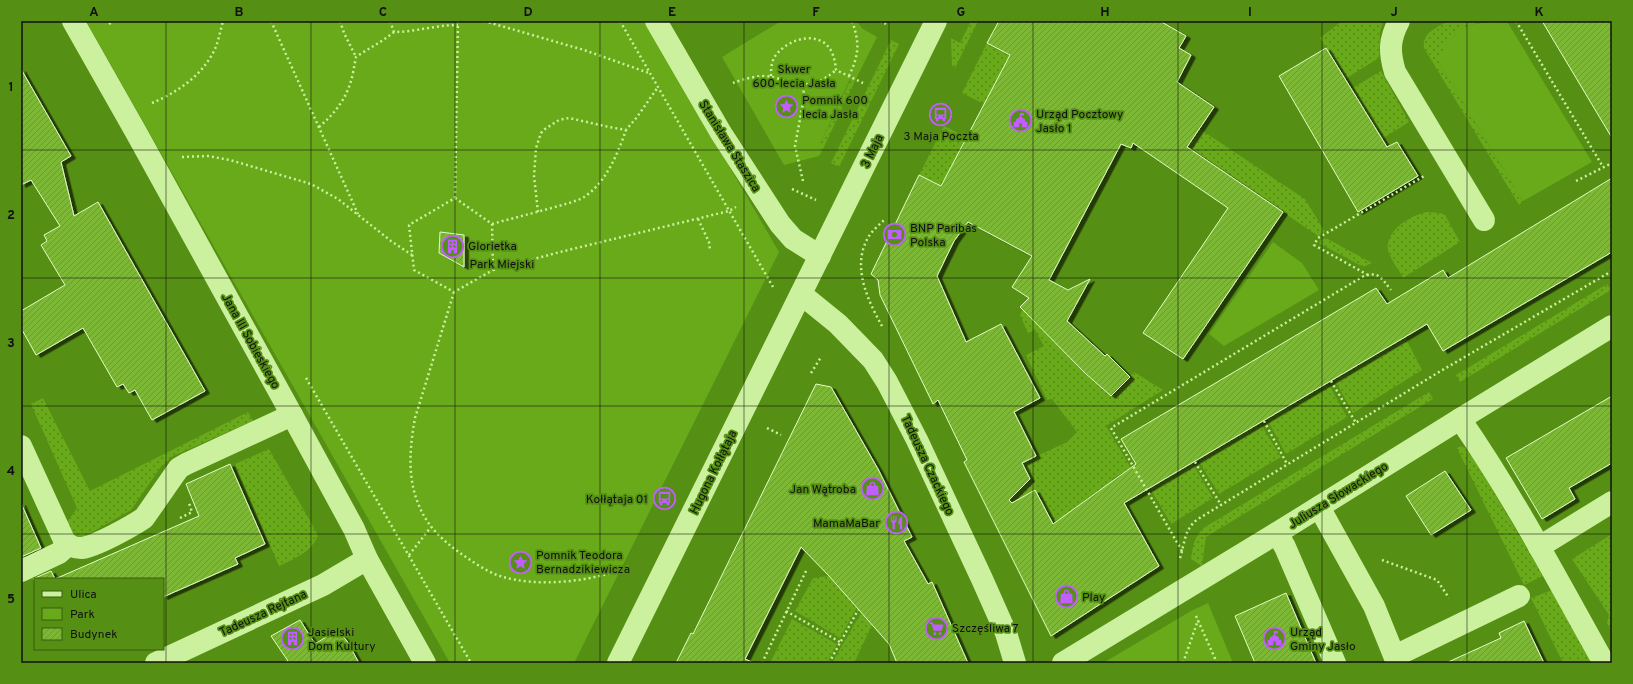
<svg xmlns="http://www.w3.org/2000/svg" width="1633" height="684" font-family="Overpass,sans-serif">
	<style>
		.grass { fill: url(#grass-dots) }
		.park { fill: #68aa1a }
		.building { fill: url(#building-hatch); stroke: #e3fcc5; filter: url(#shadow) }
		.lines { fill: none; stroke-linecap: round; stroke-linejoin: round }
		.path { stroke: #cbf19e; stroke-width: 2.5; stroke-dasharray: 2 3; stroke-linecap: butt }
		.minor { stroke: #cbf19e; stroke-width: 22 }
		.grid { fill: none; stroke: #111; stroke-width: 1; stroke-opacity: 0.55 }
		.labels { text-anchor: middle; stroke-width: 3.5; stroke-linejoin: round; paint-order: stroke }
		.park-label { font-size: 12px; fill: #111; stroke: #558f13 }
		.poi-label { font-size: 12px; fill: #111; stroke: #558f13; text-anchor: start }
		.street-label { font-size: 12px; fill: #111; stroke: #558f13 }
		.neatline { fill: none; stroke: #111; stroke-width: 1.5 }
		.grid-label { font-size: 13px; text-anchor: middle; font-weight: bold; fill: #111 }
	</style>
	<defs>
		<pattern id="grass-dots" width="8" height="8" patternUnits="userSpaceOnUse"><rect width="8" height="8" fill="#68aa1a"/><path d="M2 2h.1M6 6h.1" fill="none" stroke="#548916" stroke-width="1.8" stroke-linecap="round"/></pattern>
		<pattern id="building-hatch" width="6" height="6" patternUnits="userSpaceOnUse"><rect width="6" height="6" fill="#7cb736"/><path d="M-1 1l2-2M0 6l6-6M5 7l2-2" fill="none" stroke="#6a9c2f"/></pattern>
		<filter id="shadow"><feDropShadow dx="4.5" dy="2.5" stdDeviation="0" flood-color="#0009"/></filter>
	</defs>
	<rect width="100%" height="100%" fill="#558f13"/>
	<!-- grass -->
	<g class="grass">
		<path d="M 971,21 L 978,21 L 955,68 L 952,66 L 951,38 L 960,43 Z"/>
		<path d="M 1342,21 L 1383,21 L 1380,32 L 1379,58 L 1345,79 L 1320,38 Z"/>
		<path d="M 1448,21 L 1507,21 L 1511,28 C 1505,25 1500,22 1493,22 C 1472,20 1450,32 1444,53 C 1442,59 1440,62 1442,68 L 1523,201 L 1519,205 L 1424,48 C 1422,33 1436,28 1448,21 Z"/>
		<path d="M 891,40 L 899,44 L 839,167 L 831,163 Z"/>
		<path d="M 987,43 L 1010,55 L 984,104 L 962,93 Z"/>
		<path d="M 1381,71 L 1409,122 L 1382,139 L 1351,89 Z"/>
		<path d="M 851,79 L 855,81 L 822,151 L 818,148 Z"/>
		<path d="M 1173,111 L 1305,199 L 1325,232 L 1318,236 L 1198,154 L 1146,121 Z"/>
		<path d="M 944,126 L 966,137 L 941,186 L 919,175 Z"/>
		<path d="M 1428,212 L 1440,213 L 1445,215 L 1460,242 L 1403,278 C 1399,270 1390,259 1388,250 C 1385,231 1411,214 1428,212 Z"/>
		<path d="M 1326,238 L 1372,263 L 1363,267 L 1319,243 L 1321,240 Z"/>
		<path d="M 1607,284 L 1611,290 L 1460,382 L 1456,375 Z"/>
		<path d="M 1027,300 L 1092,345 L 1074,362 L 1110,396 L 1134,372 L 1163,390 L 1106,426 L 1131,468 L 1112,479 L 1113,483 C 1094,491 1076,506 1062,520 L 1060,518 L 1026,540 L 1001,489 L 1008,493 L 1031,481 L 1022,463 L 1067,442 L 1077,432 L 1052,399 L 1047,400 L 1026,355 L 1044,346 L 1035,330 L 1028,333 L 1020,315 Z"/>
		<path d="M 1405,337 L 1422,370 L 1353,413 L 1334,379 Z"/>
		<path d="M 1328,383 L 1347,417 L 1286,454 L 1267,419 Z"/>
		<path d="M 1429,392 L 1433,399 L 1206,537 L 1202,566 L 1191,559 C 1193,547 1194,535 1205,527 Z"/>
		<path d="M 43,398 L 90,491 L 248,412 L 253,421 L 173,456 L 160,468 L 131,510 L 85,536 L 79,537 L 72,533 L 67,522 L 77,508 L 31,404 Z"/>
		<path d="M 1260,423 L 1281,457 L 1219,494 L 1198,460 Z"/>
		<path d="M 1461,446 L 1469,450 L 1543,576 L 1524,585 L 1457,448 Z"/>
		<path d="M 269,449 L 318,535 C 312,552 294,559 279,566 L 235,464 Z"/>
		<path d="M 1192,463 L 1213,498 L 1171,524 L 1150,488 Z"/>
		<path d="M 1612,534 L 1612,632 L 1607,623 L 1609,615 L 1572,559 Z"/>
		<path d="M 829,576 L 857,607 L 840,638 L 795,611 L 813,578 Z"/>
		<path d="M 1552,590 L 1594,663 L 1563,663 L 1531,598 Z"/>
		<path d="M 861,613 L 872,625 L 854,663 L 832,663 Z"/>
		<path d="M 792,619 L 837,644 L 827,663 L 770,663 Z"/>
	</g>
	<!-- park -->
	<g class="park">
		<path d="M 86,21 L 645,21 L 779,252 L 574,663 L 450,663 Z"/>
		<path d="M 781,21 L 856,21 L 863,29 L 877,37 L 855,81 L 850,79 L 818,148 L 822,151 L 819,156 L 784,165 L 722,57 Z"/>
		<path d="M 1493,22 L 1502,23 L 1511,28 L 1592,162 L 1523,201 L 1442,68 C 1441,65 1440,61 1440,58 C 1441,48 1456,32 1465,27 C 1473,23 1484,23 1493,22 Z"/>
		<path d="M 1273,242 L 1302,263 L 1319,290 L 1224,346 L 1209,334 Z"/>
		<path d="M 1208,603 L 1233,663 L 1103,663 L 1191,611 Z"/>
	</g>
	<!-- building -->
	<g class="building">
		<path d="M 999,21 L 1160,21 L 1186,36 L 1179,48 L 1191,55 L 1177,82 L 1214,107 L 1187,147 L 1283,212 L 1183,359 L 1143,333 L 1228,208 L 1133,143 L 1131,148 L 1121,144 L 1049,280 L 1068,290 L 1090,279 L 1067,321 L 1105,356 L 1107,354 L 1130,377 L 1111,396 L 1085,373 L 1020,307 L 1029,298 L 1012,287 L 1032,256 L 968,222 L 954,241 L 937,276 L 966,342 L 1001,324 L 1040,398 L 1014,412 L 1036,456 L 1022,463 L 1030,479 L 1009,500 L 1012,503 L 1035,490 L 1053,524 L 1136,464 L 1121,439 L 1376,288 L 1387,304 L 1443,270 L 1448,278 L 1612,178 L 1612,252 L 1443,351 L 1427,324 L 1124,503 L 1159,566 L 1051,636 L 964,462 L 967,460 L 938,400 L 933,404 L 880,295 L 878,280 L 871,274 L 919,175 L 941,186 L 1010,55 L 987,43 Z"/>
		<path d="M 1542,21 L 1612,21 L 1612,138 Z"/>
		<path d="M 1326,48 L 1387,147 L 1397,142 L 1418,176 L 1358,212 L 1279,76 Z"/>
		<path d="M 21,69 L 71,156 L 61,162 L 74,216 L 98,202 L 205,391 L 152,420 L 135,390 L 129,393 L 123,384 L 117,387 L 83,328 L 36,355 L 21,328 L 21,311 L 65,285 L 41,245 L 47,241 L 44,235 L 60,226 L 31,180 L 21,185 Z"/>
		<path d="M 440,232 L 464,235 L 464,267 L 439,253 Z"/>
		<path d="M 816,384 L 831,387 L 878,469 L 912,537 L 904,541 L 928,584 L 932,582 L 968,663 L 897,663 L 889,644 L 829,576 L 801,547 L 745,659 L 754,663 L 676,663 L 691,633 L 693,634 Z"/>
		<path d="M 1612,396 L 1612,463 L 1569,488 L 1575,499 L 1542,519 L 1506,458 Z"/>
		<path d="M 230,464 L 265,544 L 235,558 L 238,564 L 163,597 L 163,579 L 33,579 L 51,571 L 55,579 L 199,516 L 186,484 Z"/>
		<path d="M 1445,471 L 1471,510 L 1431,535 L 1406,496 Z"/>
		<path d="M 21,503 L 41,548 L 21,557 Z"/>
		<path d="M 1286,593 L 1316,663 L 1255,663 L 1235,616 Z"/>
		<path d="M 300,620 L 315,644 L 337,630 L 347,641 L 359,663 L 284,663 L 288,661 L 271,636 Z"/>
		<path d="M 1524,621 L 1544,663 L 1446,663 L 1501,638 L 1499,633 Z"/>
	</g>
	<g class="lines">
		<!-- path -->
		<g class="path">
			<path d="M 271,21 L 358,214"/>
			<path d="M 340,21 L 344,33 L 356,57"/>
			<path d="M 390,21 L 394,32 C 415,32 436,25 458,25"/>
			<path d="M 484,21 L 584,50 L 649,73"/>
			<path d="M 620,21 L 773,287"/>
			<path d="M 880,21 L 886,24"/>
			<path d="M 1516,21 L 1603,167"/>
			<path d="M 109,24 L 114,21"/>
			<path d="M 771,76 C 771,70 771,64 774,58 C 782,44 805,33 821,41 C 832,46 835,59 836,70 L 863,83"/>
			<path d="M 849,76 C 859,55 860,43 852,21"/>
			<path d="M 733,83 C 743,79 762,74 772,77 C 801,84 810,92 836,70"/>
			<path d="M 152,103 C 176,93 200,77 213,53 C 218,44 220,32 223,21"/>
			<path d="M 319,127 C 333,115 344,102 350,84 C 353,76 354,66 356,57 C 369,48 382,42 394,32"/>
			<path d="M 182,157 L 208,156 L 230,160 L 311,184 L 338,199 L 391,241 L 412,255"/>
			<path d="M 803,181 L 795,146 L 803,103 L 804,85"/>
			<path d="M 1576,181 L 1612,163"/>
			<path d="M 792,189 L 816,200"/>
			<path d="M 455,198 L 492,224 L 493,270 L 454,292 L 414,270 L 409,225 Z"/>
			<path d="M 455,198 L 458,21"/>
			<path d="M 538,212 L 534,176 L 536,148 L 541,133 L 545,129 L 559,120 L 569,118 L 609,127 L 626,130 L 637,117 L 658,87"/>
			<path d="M 698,219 L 709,242 L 710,251"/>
			<path d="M 492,224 C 513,218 534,213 555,207 C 565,204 575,202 584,197 C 606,183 618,153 626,130"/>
			<path d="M 493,270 L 560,252 L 729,211 L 736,207"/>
			<path d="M 1368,275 L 1314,245 L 1318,238 L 1424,176"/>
			<path d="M 454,292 L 415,418 C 410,446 407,476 418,503 C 426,525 441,539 460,553 C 472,561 485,571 500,576 C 537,588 596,582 631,565"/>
			<path d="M 882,326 C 867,299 851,265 869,236 C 873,230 879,225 884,220"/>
			<path d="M 811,373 L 821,357"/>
			<path d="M 306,378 L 471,663"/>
			<path d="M 1331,381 L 1356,423"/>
			<path d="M 1264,421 L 1287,464"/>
			<path d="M 767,428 L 781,435"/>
			<path d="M 1195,462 L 1221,505"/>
			<path d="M 180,518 L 192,512 L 189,503"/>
			<path d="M 1182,551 L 1111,428 L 1362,277 C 1379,270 1381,278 1391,290"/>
			<path d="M 409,555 L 431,527"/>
			<path d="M 1180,558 C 1185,543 1184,529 1198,519 L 1439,372 L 1612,271"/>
			<path d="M 1382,560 L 1437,580 L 1449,598"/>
			<path d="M 786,611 L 840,642"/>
			<path d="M 1196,616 L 1217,663"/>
			<path d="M 762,663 L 806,571"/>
			<path d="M 829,663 L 858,610"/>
			<path d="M 1183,663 L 1198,620"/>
		</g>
		<!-- minor -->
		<g class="minor">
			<path d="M 73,21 L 137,134 L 292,415 L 354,529 L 367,559 L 425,663"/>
			<path d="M 656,21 L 721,133 L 780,224 L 793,239 L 820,256"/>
			<path d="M 1399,21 C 1389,40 1389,52 1395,72 L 1484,220"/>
			<path d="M 801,294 L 838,324 L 873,360 L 887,382 L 917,440 L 982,579 L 1006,633 L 1015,663"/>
			<path d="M 1460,419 C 1514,497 1558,581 1604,663"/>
			<path d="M 21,446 L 64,540 C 68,545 74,548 81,548 C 95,547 132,526 144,518 L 174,475 L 179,468 L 186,464 L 292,415"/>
			<path d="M 1319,507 L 1374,606 L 1397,663"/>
			<path d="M 1277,533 L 1285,547 L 1335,663"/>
			<path d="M 1539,547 L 1612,502"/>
			<path d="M 21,571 L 59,553 L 68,545"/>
			<path d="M 1395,656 L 1519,596"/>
			<path d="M 156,663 L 323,585 L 367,559"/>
			<path d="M 618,663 L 936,21"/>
			<path d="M 1063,663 L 1277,533 L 1460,419 L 1612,326"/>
		</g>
	</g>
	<!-- grid -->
	<path class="grid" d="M 166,21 L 166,663M 311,21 L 311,663M 455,21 L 455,663M 600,21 L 600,663M 744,21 L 744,663M 889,21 L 889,663M 1033,21 L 1033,663M 1178,21 L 1178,663M 1322,21 L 1322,663M 1467,21 L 1467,663M 21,150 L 1612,150M 21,278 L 1612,278M 21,406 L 1612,406M 21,534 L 1612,534"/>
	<!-- icons -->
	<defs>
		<symbol id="sight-ring" viewBox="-11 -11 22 22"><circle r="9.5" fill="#558f13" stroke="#c25eff" stroke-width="1.5"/><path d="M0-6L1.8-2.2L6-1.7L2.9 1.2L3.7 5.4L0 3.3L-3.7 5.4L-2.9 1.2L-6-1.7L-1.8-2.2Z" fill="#c25eff"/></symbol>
		<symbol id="bus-ring" viewBox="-11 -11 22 22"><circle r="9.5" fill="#558f13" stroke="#c25eff" stroke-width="1.5"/><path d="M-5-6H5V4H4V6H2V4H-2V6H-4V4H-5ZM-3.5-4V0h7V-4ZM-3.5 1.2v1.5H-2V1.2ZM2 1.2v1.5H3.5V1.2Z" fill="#c25eff"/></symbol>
		<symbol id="civic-ring" viewBox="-11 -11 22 22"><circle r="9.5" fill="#558f13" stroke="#c25eff" stroke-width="1.5"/><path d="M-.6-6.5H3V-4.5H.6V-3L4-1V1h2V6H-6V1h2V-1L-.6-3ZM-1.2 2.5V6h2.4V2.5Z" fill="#c25eff"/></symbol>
		<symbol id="bank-ring" viewBox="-11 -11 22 22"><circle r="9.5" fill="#558f13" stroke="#c25eff" stroke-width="1.5"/><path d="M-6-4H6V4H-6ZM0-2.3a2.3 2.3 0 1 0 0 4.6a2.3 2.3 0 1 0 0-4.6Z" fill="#c25eff"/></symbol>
		<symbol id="building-ring" viewBox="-11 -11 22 22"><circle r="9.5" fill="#558f13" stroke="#c25eff" stroke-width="1.5"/><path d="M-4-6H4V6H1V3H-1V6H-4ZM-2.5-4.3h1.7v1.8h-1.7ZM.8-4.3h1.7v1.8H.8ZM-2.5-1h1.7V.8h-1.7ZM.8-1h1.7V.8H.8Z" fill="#c25eff"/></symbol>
		<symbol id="shop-ring" viewBox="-11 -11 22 22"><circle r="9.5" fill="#558f13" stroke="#c25eff" stroke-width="1.5"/><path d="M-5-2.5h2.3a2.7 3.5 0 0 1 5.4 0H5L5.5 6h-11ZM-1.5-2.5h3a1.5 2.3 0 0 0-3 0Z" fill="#c25eff"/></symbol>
		<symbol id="restaurant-ring" viewBox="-11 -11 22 22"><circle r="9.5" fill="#558f13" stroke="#c25eff" stroke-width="1.5"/><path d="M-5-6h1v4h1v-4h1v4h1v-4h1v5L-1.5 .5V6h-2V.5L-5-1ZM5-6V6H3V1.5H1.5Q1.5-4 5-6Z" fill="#c25eff"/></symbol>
		<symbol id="supermarket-ring" viewBox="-11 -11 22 22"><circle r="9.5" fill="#558f13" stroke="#c25eff" stroke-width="1.5"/><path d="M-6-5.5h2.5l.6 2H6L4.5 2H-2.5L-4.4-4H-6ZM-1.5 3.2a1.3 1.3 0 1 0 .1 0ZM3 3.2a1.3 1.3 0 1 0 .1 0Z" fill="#c25eff"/></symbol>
	</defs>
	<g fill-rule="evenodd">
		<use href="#sight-ring" x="774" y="94" width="25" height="25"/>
		<use href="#bus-ring" x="928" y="102" width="25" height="25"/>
		<use href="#civic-ring" x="1008" y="108" width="25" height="25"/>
		<use href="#bank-ring" x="882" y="222" width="25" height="25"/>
		<use href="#building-ring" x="440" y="234" width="25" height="25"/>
		<use href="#shop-ring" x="860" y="476" width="25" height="25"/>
		<use href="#bus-ring" x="652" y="486" width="25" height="25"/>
		<use href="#restaurant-ring" x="884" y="510" width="25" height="25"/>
		<use href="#sight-ring" x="508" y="550" width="25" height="25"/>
		<use href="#shop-ring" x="1054" y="584" width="25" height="25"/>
		<use href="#supermarket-ring" x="924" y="616" width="25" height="25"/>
		<use href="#building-ring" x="280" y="626" width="25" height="25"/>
		<use href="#civic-ring" x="1262" y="626" width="25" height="25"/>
	</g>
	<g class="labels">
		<!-- park labels -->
		<g class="park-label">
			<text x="794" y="73">Skwer<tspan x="794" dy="14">600-lecia Jasła</tspan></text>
			<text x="502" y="268">Park Miejski</text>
		</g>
		<!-- poi labels -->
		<g class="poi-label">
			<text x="802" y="104">Pomnik 600<tspan x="802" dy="14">lecia Jasła</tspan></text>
			<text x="1036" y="118">Urząd Pocztowy<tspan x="1036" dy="14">Jasło 1</tspan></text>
			<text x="941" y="140" text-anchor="middle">3 Maja Poczta</text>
			<text x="910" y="232">BNP Paribas<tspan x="910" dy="14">Polska</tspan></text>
			<text x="468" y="250">Glorietka</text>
			<text x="856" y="493" text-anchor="end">Jan Wątroba</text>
			<text x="648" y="503" text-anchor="end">Kołłątaja 01</text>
			<text x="880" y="527" text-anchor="end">MamaMaBar</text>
			<text x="536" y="559">Pomnik Teodora<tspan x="536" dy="14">Bernadzikiewicza</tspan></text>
			<text x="1082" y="601">Play</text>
			<text x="952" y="632">Szczęśliwa 7</text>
			<text x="308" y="636">Jasielski<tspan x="308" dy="14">Dom Kultury</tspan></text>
			<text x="1290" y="636">Urząd<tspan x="1290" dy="14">Gminy Jasło</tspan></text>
		</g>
		<!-- street labels -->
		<g class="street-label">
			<text transform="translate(730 146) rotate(58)" y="4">Stanisława Staszica</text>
			<text transform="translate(872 151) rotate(-64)" y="4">3 Maja</text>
			<text transform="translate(251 341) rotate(61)" y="4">Jana III Sobieskiego</text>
			<text transform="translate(928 465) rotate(65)" y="4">Tadeusza Czackiego</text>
			<text transform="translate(713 472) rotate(-64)" y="4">Hugona Kołłątaja</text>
			<text transform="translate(1338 495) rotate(-32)" y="4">Juliusza Słowackiego</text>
			<text transform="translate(263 613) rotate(-25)" y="4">Tadeusza Rejtana</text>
		</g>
	</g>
	<!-- border -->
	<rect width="1633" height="684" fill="none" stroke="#558f13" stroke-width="44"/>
	<!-- legend -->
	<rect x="34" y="578" width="130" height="72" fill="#558f13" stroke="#3a5d12"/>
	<rect x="42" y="591" width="20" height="6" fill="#cbf19e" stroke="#3a5d12"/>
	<text x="70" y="598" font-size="12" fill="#111111">Ulica</text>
	<rect x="42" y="608" width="20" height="12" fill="#68aa1a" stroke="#3a5d12"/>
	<text x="70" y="618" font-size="12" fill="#111111">Park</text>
	<rect x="42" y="628" width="20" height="12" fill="url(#building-hatch)" stroke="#3a5d12"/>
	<text x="70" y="638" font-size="12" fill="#111111">Budynek</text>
	<rect x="22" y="22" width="1589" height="640" class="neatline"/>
	<g class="grid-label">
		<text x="94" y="16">A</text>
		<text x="239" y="16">B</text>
		<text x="383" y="16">C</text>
		<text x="528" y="16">D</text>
		<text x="672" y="16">E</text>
		<text x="816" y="16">F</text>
		<text x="961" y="16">G</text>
		<text x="1105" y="16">H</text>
		<text x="1250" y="16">I</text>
		<text x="1394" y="16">J</text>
		<text x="1539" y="16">K</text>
		<text x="11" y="91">1</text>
		<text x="11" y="219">2</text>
		<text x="11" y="347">3</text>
		<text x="11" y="475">4</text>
		<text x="11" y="603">5</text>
	</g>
</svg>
